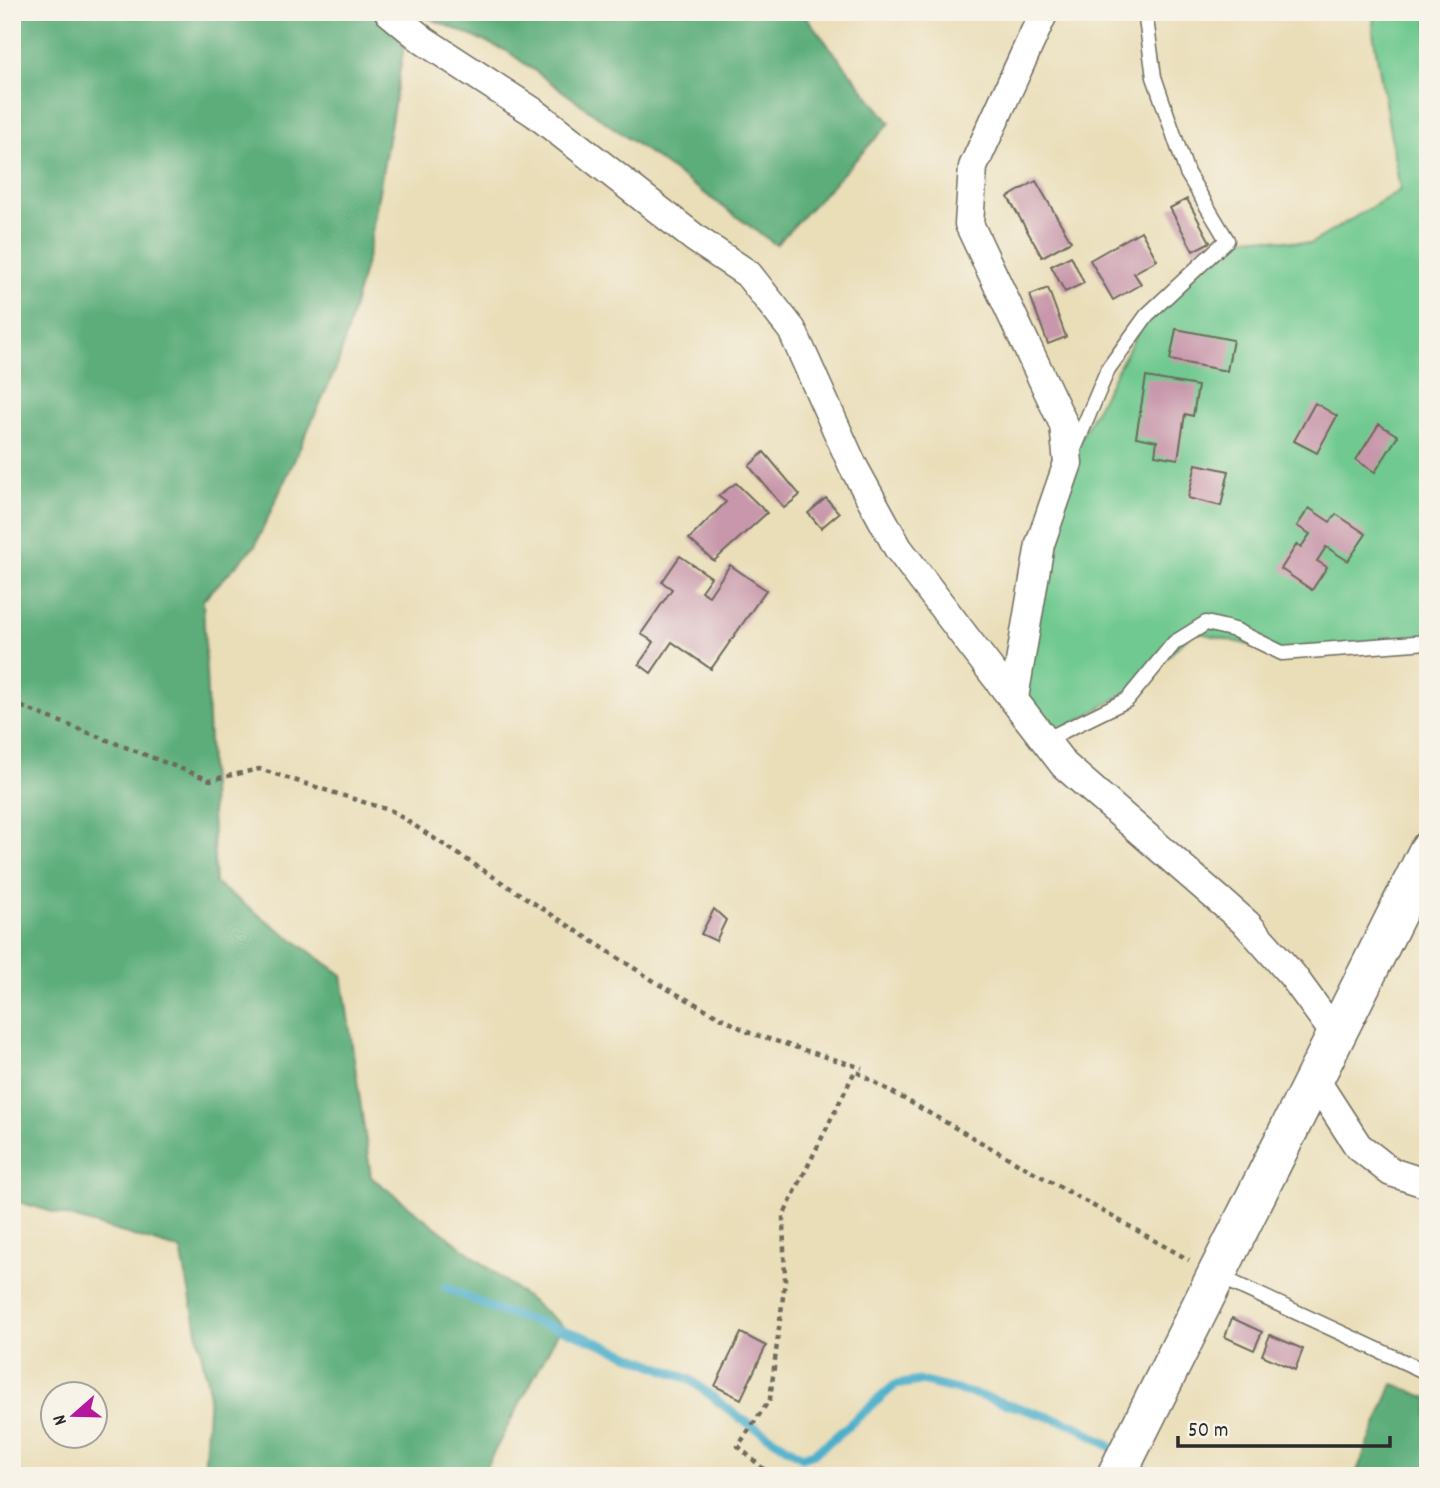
<svg xmlns="http://www.w3.org/2000/svg" width="1440" height="1488" font-family="Dekko,sans-serif">
	<style>
		.green { fill: #70c990; stroke: #4e7a5e; stroke-width: 2 }
		.forest { fill: #5cad7a; stroke: #446c52; stroke-width: 2 }
		.lines { fill: none; stroke-linecap: round; stroke-linejoin: round }
		.stream { stroke: #4cafcb; stroke-width: 9 }
		.building { fill: #c897ab }
		.lane-casing { stroke: #6e6a5d; stroke-width: 17 }
		.street-casing { stroke: #6e6a5d; stroke-width: 31 }
		.secondary-casing { stroke: #6e6a5d; stroke-width: 41 }
		.path { stroke: #6e6a5d; stroke-width: 4.5; stroke-dasharray: 5 5; stroke-linecap: butt }
		.lane { stroke: #fff; stroke-width: 14 }
		.street { stroke: #fff; stroke-width: 28 }
		.secondary { stroke: #fff; stroke-width: 38 }
	</style>
	<rect width="100%" height="100%" fill="#f7f3e8"/>
	<filter id="ink" filterUnits="userSpaceOnUse"><feTurbulence type="fractalNoise" baseFrequency=".0143" numOctaves="2"/><feDisplacementMap in="SourceGraphic" scale="14" xChannelSelector="R" yChannelSelector="G"/><feConvolveMatrix kernelMatrix="1 2 1 2 8 2 1 2 1" color-interpolation-filters="sRGB"/></filter>
	<filter id="wash" filterUnits="userSpaceOnUse"><feTurbulence type="fractalNoise" baseFrequency=".00686" numOctaves="4" result="noise"/><feDisplacementMap in="SourceGraphic" scale="28" xChannelSelector="R" yChannelSelector="G"/><feGaussianBlur stdDeviation="1.57" result="paint"/><feColorMatrix in="noise" values="0 0 0 0 0 0 0 0 0 0 0 0 0 0 0 0 0 1.4 0 .05"/><feComposite in="paint" operator="in"/></filter>
	<g filter="url(#wash)">
		<rect width="100%" height="100%" fill="#eadeb9"/>
		<!-- green -->
		<path class="green" d="M 1374,12 L 1428,12 L 1428,638 L 1282,653 L 1193,631 L 1141,684 L 1045,740 L 1014,698 L 1067,463 L 1147,315 L 1227,240 L 1257,237 L 1310,244 L 1400,190 L 1373,32 Z"/>
		<!-- forest -->
		<g class="forest">
			<path d="M 12,12 L 410,12 L 368,255 L 338,364 L 255,546 L 203,600 L 215,883 L 342,975 L 371,1177 L 562,1325 L 481,1476 L 204,1476 L 209,1391 L 181,1250 L 12,1200 Z"/>
			<path d="M 415,12 L 802,12 L 890,123 L 776,245 L 507,51 Z"/>
			<path d="M 1393,1384 L 1428,1398 L 1428,1476 L 1355,1476 Z"/>
		</g>
		<g class="lines">
			<!-- stream -->
			<g class="stream">
				<path d="M 445,1287 L 496,1310 L 579,1335 L 691,1380 L 737,1416 L 802,1457 L 814,1453 L 833,1439 L 895,1385 L 920,1381 L 978,1395 L 1075,1425 L 1117,1451"/>
				<path d="M 1132,1461 L 1156,1476"/>
			</g>
		</g>
		<g id="blocks">
			<!-- building -->
			<g class="building">
				<path d="M 1036,181 L 1071,241 L 1042,257 L 1008,197 Z"/>
				<path d="M 1187,199 L 1210,242 L 1193,251 L 1170,208 Z"/>
				<path d="M 1141,231 L 1157,260 L 1134,273 L 1141,284 L 1113,300 L 1090,260 Z"/>
				<path d="M 1071,256 L 1084,283 L 1065,292 L 1051,266 Z"/>
				<path d="M 1048,288 L 1066,337 L 1048,344 L 1030,295 Z"/>
				<path d="M 1176,329 L 1233,340 L 1227,371 L 1170,360 Z"/>
				<path d="M 1146,377 L 1198,386 L 1193,416 L 1185,414 L 1178,459 L 1155,455 L 1157,441 L 1136,437 Z"/>
				<path d="M 1315,403 L 1337,416 L 1317,453 L 1294,441 Z"/>
				<path d="M 1379,424 L 1398,436 L 1375,472 L 1356,460 Z"/>
				<path d="M 764,452 L 800,495 L 784,508 L 749,466 Z"/>
				<path d="M 1196,464 L 1229,471 L 1221,506 L 1188,498 Z"/>
				<path d="M 736,483 L 767,513 L 714,561 L 689,539 L 726,502 L 718,496 Z"/>
				<path d="M 826,498 L 839,513 L 821,528 L 808,513 Z"/>
				<path d="M 1309,508 L 1330,522 L 1336,514 L 1366,534 L 1348,561 L 1326,547 L 1317,561 L 1327,567 L 1312,590 L 1281,569 L 1297,544 L 1301,547 L 1310,534 L 1297,526 Z"/>
				<path d="M 680,556 L 711,577 L 701,591 L 709,596 L 730,565 L 766,590 L 711,669 L 672,642 L 651,673 L 639,664 L 654,642 L 641,634 L 672,589 L 662,582 Z"/>
				<path d="M 714,909 L 726,920 L 716,941 L 701,934 Z"/>
				<path d="M 1232,1318 L 1262,1332 L 1254,1350 L 1225,1337 Z"/>
				<path d="M 741,1333 L 766,1346 L 741,1399 L 715,1386 Z"/>
				<path d="M 1270,1335 L 1303,1349 L 1295,1370 L 1262,1355 Z"/>
			</g>
		</g>
	</g>
	<g filter="url(#ink)">
		<use href="#blocks" fill-opacity="0" stroke="#6e6a5d" stroke-width="2"/>
		<g class="lines">
			<defs>
				<g id="lane">
					<path d="M 1072,454 L 1108,369 L 1147,315 L 1227,240 L 1187,173 L 1154,77 L 1145,12"/>
					<path d="M 1045,740 L 1127,700 L 1174,643 L 1206,623 L 1235,630 L 1282,653 L 1428,642"/>
					<path d="M 1216,1275 L 1428,1373"/>
				</g>
				<g id="street">
					<path d="M 389,12 L 423,40 L 535,113 L 696,239 L 748,274 L 792,330 L 853,466 L 898,548 L 966,638 L 1064,765 L 1247,924 L 1292,975 L 1335,1034"/>
					<path d="M 1014,698 L 1040,544 L 1068,463 L 1064,425 L 969,224 L 973,167 L 1044,12"/>
					<path d="M 1314,1078 L 1358,1146 L 1391,1172 L 1428,1184"/>
				</g>
				<path id="secondary" d="M 1116,1476 L 1428,851"/>
			</defs>
			<!-- lane casing -->
			<use href="#lane" class="lane-casing"/>
			<!-- street casing -->
			<use href="#street" class="street-casing"/>
			<!-- secondary casing -->
			<use href="#secondary" class="secondary-casing"/>
			<!-- path -->
			<g class="path">
				<path d="M 12,703 L 210,780 L 259,769 L 392,811 L 660,985 L 750,1033 L 862,1068"/>
				<path d="M 771,1476 L 738,1446 L 770,1399 L 785,1281 L 783,1216 L 855,1071 L 1189,1260"/>
			</g>
			<!-- lane -->
			<use href="#lane" class="lane"/>
			<!-- street -->
			<use href="#street" class="street"/>
			<!-- secondary -->
			<use href="#secondary" class="secondary"/>
		</g>
	</g>
	<!-- margin -->
	<rect width="1440" height="1488" fill="none" stroke="#f7f3e8" stroke-width="42"/>
	<!-- north arrow -->
	<g transform="translate(74 1415) rotate(250)"><circle r="33" fill="#f7f3e8" stroke="#a5a39c" stroke-width="2"/>
	<path d="M0-5L12 26L0 18L-12 26Z" fill="#b5179e"/>
	<text y="-10" font-size="19" font-weight="bold" text-anchor="middle" fill="#2b2b2b">N</text>
	</g>
	<!-- scale -->
	<path d="M1178 1436v10h212v-10" fill="none" stroke="#2b2b2b" stroke-width="3.5"/>
	<text x="1188" y="1436" font-size="21" fill="#2b2b2b" stroke="#f7f3e8" stroke-width="5" paint-order="stroke">50 m</text>
</svg>
